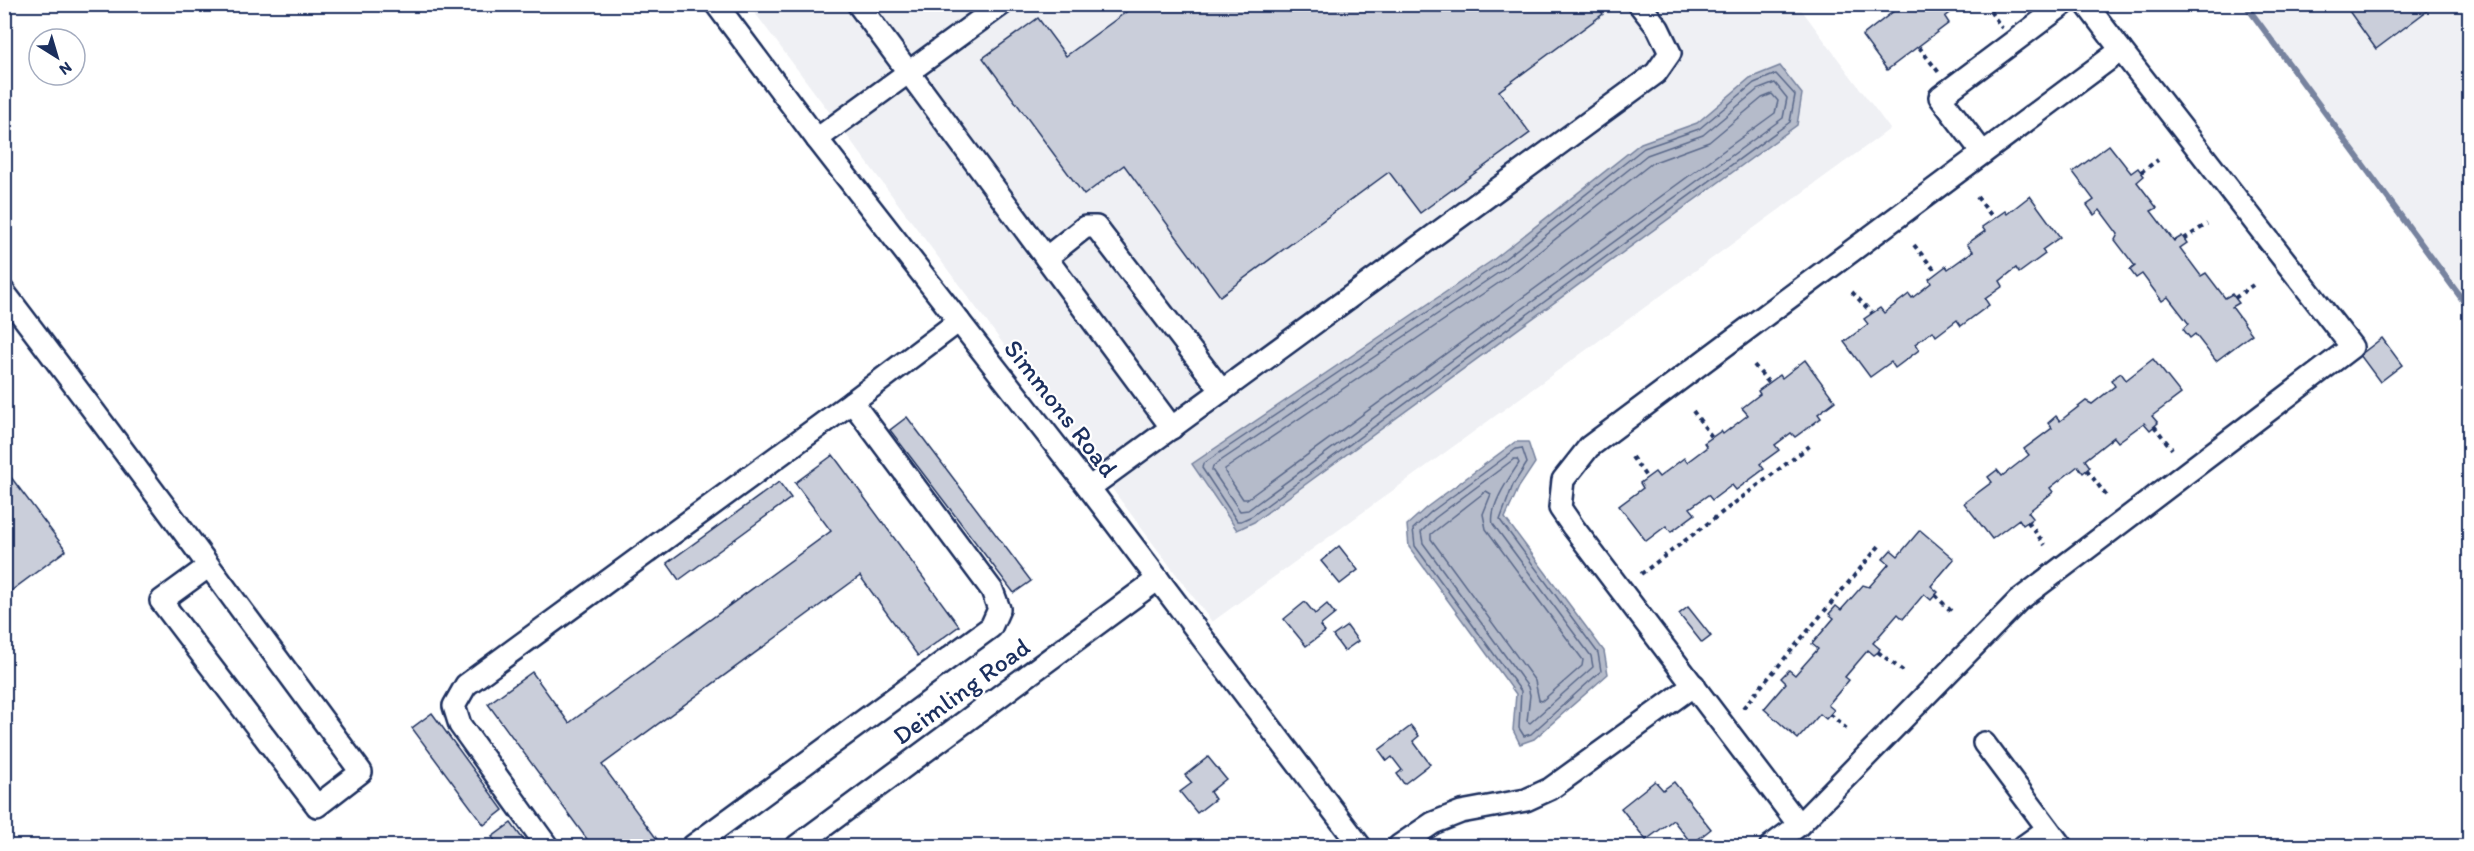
<svg xmlns="http://www.w3.org/2000/svg" width="2474" height="851" font-family="Itim,sans-serif">
	<style>
		.built { fill: #eff0f4 }
		.water { fill: #b5bbca; stroke: #77839f; stroke-width: 1.5 }
		.lines { fill: none; stroke-linecap: round; stroke-linejoin: round }
		.shore { stroke: #596789; stroke-width: 1.5 }
		.stream { stroke: #77839f; stroke-width: 6 }
		.building { fill: #caceda; stroke: #1b2f5e; stroke-width: 1.5 }
		.minor-casing { stroke: #1b2f5e; stroke-width: 26 }
		.path { stroke: #1b2f5e; stroke-width: 4; stroke-dasharray: 4.5 4.5; stroke-linecap: butt }
		.minor { stroke: #fff; stroke-width: 21 }
		.labels { text-anchor: middle; stroke-width: 4.5; stroke-linejoin: round; paint-order: stroke }
		.street-label { font-size: 26px; fill: #1b2f5e; stroke: #fff }
	</style>
	<rect width="100%" height="100%" fill="#fff"/>
	<filter id="ink" filterUnits="userSpaceOnUse"><feTurbulence type="fractalNoise" baseFrequency=".0167" numOctaves="2"/><feDisplacementMap in="SourceGraphic" scale="12" xChannelSelector="R" yChannelSelector="G"/><feConvolveMatrix kernelMatrix="1 2 1 2 8 2 1 2 1" color-interpolation-filters="sRGB"/></filter>
	<g filter="url(#ink)">
		<!-- built -->
		<g class="built">
			<path d="M 749,5 L 1798,5 L 1890,129 L 1212,622 Z"/>
			<path d="M 2245,5 L 2469,5 L 2469,310 Z"/>
		</g>
		<!-- water -->
		<g class="water">
			<path d="M 1780,66 L 1802,94 L 1797,125 L 1254,522 L 1237,530 L 1192,464 L 1493,260 L 1641,143 L 1697,123 L 1750,78 Z"/>
			<path d="M 1515,442 L 1528,442 L 1535,463 L 1519,487 L 1505,518 L 1604,651 L 1608,674 L 1534,739 L 1520,744 L 1513,730 L 1516,694 L 1409,547 L 1407,525 L 1427,507 Z"/>
		</g>
		<g class="lines">
			<!-- shore -->
			<g class="shore">
				<path d="M 1776,74 L 1795,95 L 1790,122 L 1252,516 L 1241,521 L 1237,521 L 1202,468 L 1203,464 L 1497,265 L 1644,148 L 1699,129 L 1754,83 Z"/>
				<path d="M 1775,83 L 1787,98 L 1783,118 L 1248,510 L 1240,511 L 1212,470 L 1213,466 L 1501,271 L 1647,155 L 1703,135 L 1757,90 Z"/>
				<path d="M 1772,94 L 1778,101 L 1775,113 L 1247,499 L 1243,499 L 1225,472 L 1225,469 L 1506,278 L 1652,163 L 1709,142 L 1762,98 Z"/>
				<path d="M 1522,448 L 1527,463 L 1513,485 L 1500,520 L 1598,653 L 1601,671 L 1531,734 L 1524,736 L 1519,728 L 1521,691 L 1415,546 L 1413,529 L 1431,512 L 1516,449 Z"/>
				<path d="M 1514,459 L 1517,459 L 1519,463 C 1510,477 1489,506 1493,524 L 1591,656 L 1593,667 L 1530,723 L 1527,721 L 1530,695 L 1528,687 L 1423,543 L 1421,532 L 1435,518 Z"/>
				<path d="M 1486,491 L 1491,494 L 1483,514 L 1486,529 L 1583,660 L 1582,666 L 1542,701 L 1539,700 L 1535,681 L 1431,539 L 1431,534 Z"/>
			</g>
			<!-- stream -->
			<path class="stream" d="M 2245,4 L 2470,310"/>
		</g>
		<!-- building -->
		<g class="building">
			<path d="M 1137,4 L 1596,4 L 1603,14 L 1499,91 L 1530,133 L 1420,213 L 1389,172 L 1220,296 L 1124,165 L 1084,195 L 983,58 L 1038,18 L 1066,56 Z"/>
			<path d="M 1903,4 L 1962,4 L 1945,17 L 1949,23 L 1887,70 L 1862,36 Z"/>
			<path d="M 2344,4 L 2436,4 L 2376,49 Z"/>
			<path d="M 2109,145 L 2131,173 L 2138,168 L 2144,176 L 2137,182 L 2157,208 L 2151,211 L 2174,241 L 2182,236 L 2187,243 L 2180,248 L 2201,276 L 2206,273 L 2225,298 L 2232,294 L 2239,303 L 2232,307 L 2252,334 L 2216,361 L 2195,334 L 2190,338 L 2183,329 L 2189,324 L 2168,297 L 2162,301 L 2142,274 L 2136,278 L 2130,270 L 2135,266 L 2115,240 L 2118,234 L 2100,210 L 2094,215 L 2087,205 L 2094,200 L 2073,172 Z"/>
			<path d="M 2030,196 L 2060,237 L 2042,250 L 2045,254 L 2019,273 L 2016,268 L 2000,281 L 2003,286 L 1985,299 L 1989,305 L 1961,326 L 1957,320 L 1936,336 L 1933,331 L 1915,344 L 1919,350 L 1895,368 L 1891,362 L 1870,377 L 1844,342 L 1868,324 L 1864,319 L 1880,308 L 1884,313 L 1909,294 L 1912,298 L 1931,283 L 1929,279 L 1946,266 L 1948,269 L 1973,251 L 1967,244 L 1985,231 L 1982,227 L 2005,211 L 2007,214 Z"/>
			<path d="M 2382,338 L 2402,365 L 2380,382 L 2360,355 Z"/>
			<path d="M 2153,359 L 2181,394 L 2152,416 L 2158,423 L 2150,430 L 2144,423 L 2118,442 L 2114,437 L 2085,460 L 2090,467 L 2083,473 L 2078,466 L 2050,488 L 2053,492 L 2028,512 L 2033,518 L 2023,525 L 2019,519 L 1992,539 L 1964,503 L 1992,482 L 1988,477 L 1997,470 L 2002,476 L 2029,455 L 2024,449 L 2052,428 L 2048,423 L 2056,416 L 2060,421 L 2086,401 L 2092,404 L 2115,386 L 2111,380 L 2121,373 L 2126,380 Z"/>
			<path d="M 1805,360 L 1835,401 L 1818,414 L 1821,418 L 1795,437 L 1791,433 L 1775,445 L 1779,450 L 1760,464 L 1764,469 L 1736,490 L 1732,485 L 1712,500 L 1708,495 L 1690,508 L 1695,514 L 1671,532 L 1666,526 L 1646,541 L 1619,506 L 1643,488 L 1640,483 L 1655,472 L 1659,477 L 1684,458 L 1687,462 L 1707,447 L 1704,443 L 1721,431 L 1723,434 L 1748,415 L 1742,408 L 1760,394 L 1758,391 L 1780,375 L 1782,378 Z"/>
			<path d="M 907,417 L 1031,581 L 1014,593 L 890,430 Z"/>
			<path d="M 833,455 L 959,626 L 918,656 L 860,576 L 602,765 L 662,846 L 592,846 L 488,704 L 532,672 L 569,723 L 831,531 L 795,483 Z"/>
			<path d="M 4,468 L 66,550 L 4,596 Z"/>
			<path d="M 779,482 L 791,498 L 679,580 L 667,563 Z"/>
			<path d="M 1920,530 L 1954,559 L 1931,586 L 1938,592 L 1931,600 L 1924,594 L 1903,619 L 1898,614 L 1873,643 L 1880,649 L 1878,652 L 1874,655 L 1868,650 L 1845,677 L 1849,680 L 1828,705 L 1834,710 L 1826,719 L 1820,714 L 1798,739 L 1764,709 L 1786,683 L 1781,678 L 1789,670 L 1795,675 L 1818,649 L 1812,644 L 1834,618 L 1829,614 L 1836,606 L 1841,610 L 1863,585 L 1869,587 L 1889,564 L 1883,559 L 1891,550 L 1898,556 Z"/>
			<path d="M 1339,546 L 1358,570 L 1340,584 L 1321,561 Z"/>
			<path d="M 1305,602 L 1315,614 L 1327,604 L 1335,614 L 1320,626 L 1325,632 L 1306,646 L 1284,619 Z"/>
			<path d="M 1688,607 L 1711,636 L 1702,643 L 1679,614 Z"/>
			<path d="M 1347,626 L 1358,641 L 1344,651 L 1333,636 Z"/>
			<path d="M 432,713 L 503,810 L 484,825 L 412,728 Z"/>
			<path d="M 1411,726 L 1419,736 L 1413,741 L 1430,764 L 1404,784 L 1397,774 L 1402,770 L 1392,757 L 1387,761 L 1379,750 Z"/>
			<path d="M 1208,757 L 1226,779 L 1210,792 L 1215,799 L 1197,813 L 1180,792 L 1192,783 L 1185,775 Z"/>
			<path d="M 1655,781 L 1663,790 L 1674,782 L 1711,829 L 1692,844 L 1673,820 L 1646,840 L 1621,808 Z"/>
			<path d="M 511,823 L 528,846 L 499,846 L 492,837 Z"/>
		</g>
		<g class="lines">
			<defs>
				<g id="minor">
					<path d="M 716,4 L 817,139 L 1089,488 L 1360,846"/>
					<path d="M 858,4 L 1172,428"/>
					<path d="M 2086,4 L 2121,50"/>
					<path d="M 817,139 L 1002,4"/>
					<path d="M 1983,153 L 1940,97 L 2064,4"/>
					<path d="M 1046,258 L 1085,227 L 1096,227 L 1222,391"/>
					<path d="M 4,292 C 125,451 243,612 361,772 L 317,806 L 161,601 L 209,566"/>
					<path d="M 1089,488 L 1656,73 L 1670,53 L 1658,28 L 1639,4"/>
					<path d="M 1984,743 L 2061,846"/>
					<path d="M 547,846 L 460,725 L 454,706 L 466,685 L 852,402 L 959,321"/>
					<path d="M 693,846 L 991,627 L 999,609 L 992,590 L 852,402"/>
					<path d="M 797,846 L 1158,579"/>
					<path d="M 1399,846 L 1433,823 L 1461,812 L 1526,800 L 1550,789 L 1694,685"/>
					<path d="M 1771,846 L 1799,825 L 2018,601 L 2352,347 L 2121,50 L 1589,447 L 1563,480 L 1560,508 L 1573,527 L 1799,825"/>
					<path d="M 2024,846 L 2048,829"/>
				</g>
			</defs>
			<!-- minor casing -->
			<use href="#minor" class="minor-casing"/>
			<!-- path -->
			<g class="path">
				<path d="M 1985,4 L 2002,28"/>
				<path d="M 1919,47 L 1940,74"/>
				<path d="M 2141,172 L 2158,160"/>
				<path d="M 1977,197 L 1994,219"/>
				<path d="M 2184,239 L 2207,224"/>
				<path d="M 1914,245 L 1937,273"/>
				<path d="M 1852,292 L 1872,313"/>
				<path d="M 2235,298 L 2253,285"/>
				<path d="M 1754,365 L 1769,383"/>
				<path d="M 1693,411 L 1712,437"/>
				<path d="M 2154,426 L 2172,449"/>
				<path d="M 1632,457 L 1647,478"/>
				<path d="M 2087,470 L 2108,498"/>
				<path d="M 2028,522 L 2045,545"/>
				<path d="M 1641,574 L 1811,445"/>
				<path d="M 1935,595 L 1954,614"/>
				<path d="M 1878,652 L 1903,671"/>
				<path d="M 1743,708 L 1880,545"/>
				<path d="M 1830,714 L 1850,732"/>
			</g>
			<!-- minor -->
			<use href="#minor" class="minor"/>
		</g>
	</g>
	<g class="labels">
		<!-- street labels -->
		<g class="street-label">
			<text transform="translate(1061 408) rotate(52)" y="9">Simmons Road</text>
			<text transform="translate(961 691) rotate(-36)" y="9">Deimling Road</text>
		</g>
	</g>
	<!-- margin -->
	<rect width="2474" height="851" fill="none" stroke="#fff" stroke-width="24"/>
	<rect x="12" y="12" width="2450" height="827" fill="none" stroke="#1b2f5e" stroke-width="2" filter="url(#ink)"/>
	<!-- north arrow -->
	<g transform="translate(57 57) rotate(143)"><circle r="28" fill="#ffffff" stroke="#a4acbf" stroke-width="1.5"/>
	<path d="M0-4.5L10 22L0 15L-10 22Z" fill="#1b2f5e"/>
	<text y="-9" font-size="16" font-weight="bold" text-anchor="middle" fill="#1b2f5e">N</text>
	</g>
</svg>
